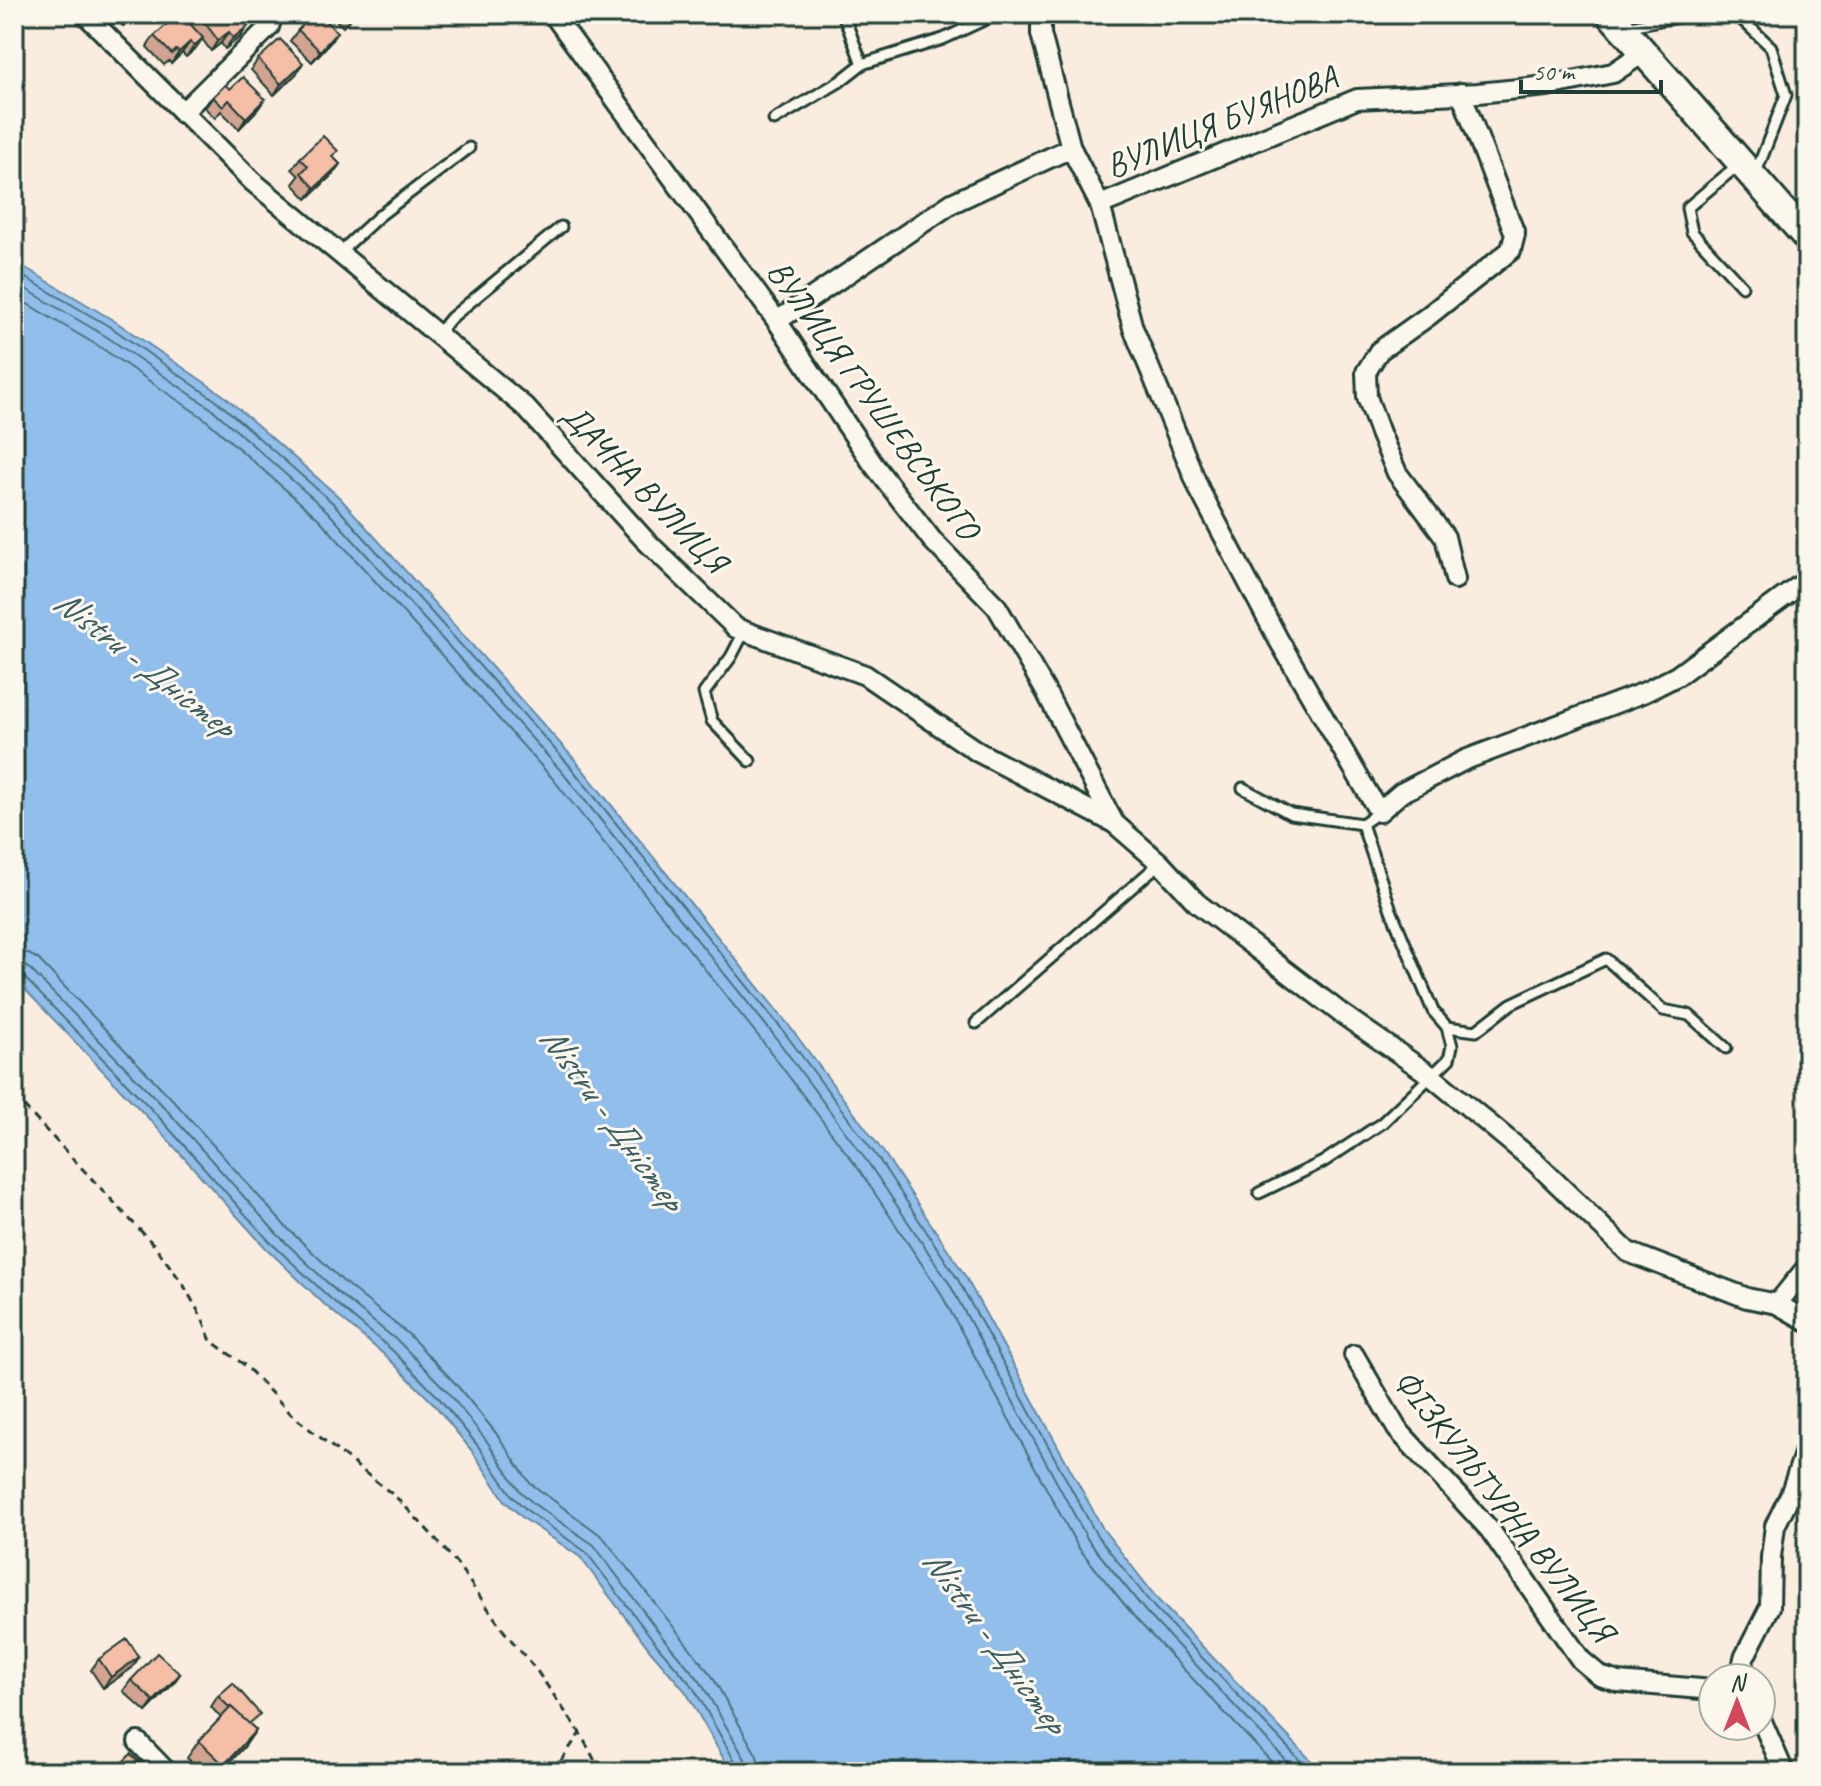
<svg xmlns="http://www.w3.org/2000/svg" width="1821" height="1786" font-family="Caveat,sans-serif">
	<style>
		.water { fill: #92beeb; stroke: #648aa2; stroke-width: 2 }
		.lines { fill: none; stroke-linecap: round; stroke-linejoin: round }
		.shore { stroke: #4d717d; stroke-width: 2 }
		.service-casing { stroke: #1f3d34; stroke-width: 15 }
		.minor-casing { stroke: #1f3d34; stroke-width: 24 }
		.secondary-casing { stroke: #1f3d34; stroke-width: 32 }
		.path { stroke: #1f3d34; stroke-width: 3; stroke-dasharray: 8 6; stroke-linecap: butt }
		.service { stroke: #fbf7ec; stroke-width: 9 }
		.minor { stroke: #fbf7ec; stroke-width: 18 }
		.secondary { stroke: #fbf7ec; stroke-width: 26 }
		.wall { fill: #d2a390; stroke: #1f3d34; stroke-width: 2 }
		.shaded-wall { fill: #ab8575; stroke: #1f3d34; stroke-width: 2 }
		.building { fill: #f4bea7; stroke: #1f3d34; stroke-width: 2 }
		.labels { text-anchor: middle; stroke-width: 6; stroke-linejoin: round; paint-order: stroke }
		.street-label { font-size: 34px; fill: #1f3d34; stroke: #fbf7ec }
		.water-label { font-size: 36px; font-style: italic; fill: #3c5d62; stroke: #fbf7ec }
	</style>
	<rect width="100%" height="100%" fill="#faecde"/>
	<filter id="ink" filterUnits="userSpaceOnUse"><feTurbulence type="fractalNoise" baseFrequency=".0125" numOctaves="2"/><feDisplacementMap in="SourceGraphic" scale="16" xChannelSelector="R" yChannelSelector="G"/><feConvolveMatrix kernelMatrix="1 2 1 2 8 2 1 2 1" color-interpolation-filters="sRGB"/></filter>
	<g filter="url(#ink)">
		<!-- water -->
		<path class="water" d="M 14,261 L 116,322 L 223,395 L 340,498 L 575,760 L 787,1023 L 884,1153 L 964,1274 L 1103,1529 L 1159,1601 L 1322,1772 L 731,1772 L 686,1692 L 650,1650 L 580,1557 L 523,1518 L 506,1502 L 472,1451 L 434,1404 L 387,1357 L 325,1305 L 265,1247 L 151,1121 L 14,978 Z"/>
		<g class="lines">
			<!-- shore -->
			<g class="shore">
				<path d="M 14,271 L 112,328 L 218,402 L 334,504 L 569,765 L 781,1028 L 878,1158 L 957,1278 L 1096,1534 L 1153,1606 L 1311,1772"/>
				<path d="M 14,282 L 107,337 L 212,409 L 327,511 L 562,772 L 773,1034 L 869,1164 L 949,1283 L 1088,1540 L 1146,1612 L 1297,1772"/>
				<path d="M 14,296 L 100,347 L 205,419 L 319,519 L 553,779 L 763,1042 L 860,1171 L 939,1290 L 1078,1547 L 1137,1620 L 1281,1772"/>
				<path d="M 14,951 L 27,953 L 38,959 L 173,1100 L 286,1227 L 345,1283 L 408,1334 L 455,1383 L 496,1433 L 530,1483 L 603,1537 L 712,1676 L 757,1756 L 760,1772"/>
				<path d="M 14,963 L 23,964 L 30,969 L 165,1108 L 278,1235 L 337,1292 L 400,1343 L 447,1391 L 486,1440 L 520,1491 L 534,1504 L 594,1545 L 664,1639 L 700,1681 L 746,1761 L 748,1772"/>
				<path d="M 14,973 L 23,976 L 157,1115 L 270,1242 L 331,1299 L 393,1351 L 439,1398 L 478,1446 L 513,1497 L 528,1511 L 586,1552 L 657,1645 L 693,1687 L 737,1765 L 738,1772"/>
			</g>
			<defs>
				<g id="service">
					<path d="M 843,14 L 862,64"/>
					<path d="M 1736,14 L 1771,47 L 1786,95 L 1755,175"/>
					<path d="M 1669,19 L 1693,14"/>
					<path d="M 1626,27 L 1665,19 L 1672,14"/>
					<path d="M 774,120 L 839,82 L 862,64 L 943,39 L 997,14"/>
					<path d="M 1738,165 L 1687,208 L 1692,232 L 1742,286"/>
					<path d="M 339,253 L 379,216 L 469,148"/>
					<path d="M 437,335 L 451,318 L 561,227"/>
					<path d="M 745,630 L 731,657 L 704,693 L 712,721 L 750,761"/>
					<path d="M 1243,788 L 1291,814 L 1362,824 L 1379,812"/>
					<path d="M 976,1023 L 1160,863"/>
					<path d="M 1447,1027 L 1476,1031 L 1511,1004 L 1606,959 L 1663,1010 L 1689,1015 L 1726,1048"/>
					<path d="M 1259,1193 L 1323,1162 L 1382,1123 L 1449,1059 L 1452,1046 L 1447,1027 L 1433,1011 L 1391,910 L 1362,824"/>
				</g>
				<g id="minor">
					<path d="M 85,14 L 252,181 L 525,407 L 644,539 L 736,628 L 865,675 L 978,752 L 1114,823"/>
					<path d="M 553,14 L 777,321 L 873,464 L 932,540 L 997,607 L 1046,692 L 1114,823 L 1160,863 L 1197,903 L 1342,1014 L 1430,1075 L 1535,1162 L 1628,1252 L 1747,1298 L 1777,1304 L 1807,1321"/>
					<path d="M 1041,14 L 1041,34 L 1071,148 L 1100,205 L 1133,328 L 1200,491 L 1278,639 L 1379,812 L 1401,793 L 1465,760 L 1645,692 L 1677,676 L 1807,580"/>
					<path d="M 182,113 L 269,27 L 273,14"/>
					<path d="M 1100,205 L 1357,99 L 1478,93 L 1547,86 L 1613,73 L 1644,52"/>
					<path d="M 777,321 L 952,203 L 1071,148"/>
					<path d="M 1455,579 L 1445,537 L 1397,473 L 1380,433 L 1367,397 L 1366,372 L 1379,351 L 1427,317 L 1511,250 L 1515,234 L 1461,93"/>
					<path d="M 1777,1304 L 1807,1267"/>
					<path d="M 1354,1355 L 1397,1429 L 1490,1530 L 1581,1660 L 1600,1676 L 1618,1682 L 1713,1690"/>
					<path d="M 1744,1678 L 1741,1673 L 1744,1658 L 1770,1607 L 1771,1557 L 1775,1526 L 1790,1495 L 1807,1445"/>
					<path d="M 1761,1719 L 1784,1772"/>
					<path d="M 138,1742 L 167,1772"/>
				</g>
				<path id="secondary" d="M 1610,14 L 1807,238"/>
			</defs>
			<!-- service casing -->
			<use href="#service" class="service-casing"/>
			<!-- minor casing -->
			<use href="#minor" class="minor-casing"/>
			<!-- secondary casing -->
			<use href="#secondary" class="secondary-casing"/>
			<!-- path -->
			<g class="path">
				<path d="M 14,1096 L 155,1246 L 183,1284 L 202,1318 L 211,1341 L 246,1366 L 293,1416 L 396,1497 L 435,1538 L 458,1565 L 503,1630 L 537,1671 L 580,1733 L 601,1772"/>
				<path d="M 553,1772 L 580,1733"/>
			</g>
			<!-- service -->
			<use href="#service" class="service"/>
			<!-- minor -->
			<use href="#minor" class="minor"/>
			<!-- secondary -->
			<use href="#secondary" class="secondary"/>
		</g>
		<!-- wall -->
		<g class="wall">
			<path d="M 113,14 L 138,14 L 123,26 Z"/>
			<path d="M 188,14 L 239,14 L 248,26 L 240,37 L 225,49 L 221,43 L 211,51 L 202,39 L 195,49 L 186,57 L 182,53 L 171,64 L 169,61 L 164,65 L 147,47 L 154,36 L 185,18 Z"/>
			<path d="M 330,14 L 355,14 L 343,27 Z"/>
			<path d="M 298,30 L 337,32 L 330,43 L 312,62 L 290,41 Z"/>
			<path d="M 258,59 L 296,74 L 274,95 L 251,70 Z"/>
			<path d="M 230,89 L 265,99 L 257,110 L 239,129 L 221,111 L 215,118 L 205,108 L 213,97 Z"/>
			<path d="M 333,157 L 340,164 L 332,175 L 307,199 L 293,184 L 299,176 L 292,169 L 300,158 Z"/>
			<path d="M 139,1657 L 132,1668 L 103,1688 L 91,1670 L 99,1659 Z"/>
			<path d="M 180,1674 L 172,1685 L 146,1712 L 123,1691 L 131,1680 Z"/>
			<path d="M 218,1696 L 256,1730 L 244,1747 L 221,1772 L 203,1772 L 187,1758 L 199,1741 L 221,1718 L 211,1707 Z"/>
		</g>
		<!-- shaded-wall -->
		<g class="shaded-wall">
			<path d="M 132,14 L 138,14 L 123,26 Z"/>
			<path d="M 248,26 L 240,37 L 225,49 L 233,38 Z"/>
			<path d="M 229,32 L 221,43 L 211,51 L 218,40 Z"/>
			<path d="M 337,32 L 330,43 L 312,62 L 320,51 Z"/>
			<path d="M 203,38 L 195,49 L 186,57 L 194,46 Z"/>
			<path d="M 190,42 L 182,53 L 171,64 L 179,52 Z"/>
			<path d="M 303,63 L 296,74 L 274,95 L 281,84 Z"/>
			<path d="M 265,99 L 257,110 L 239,129 L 246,118 Z"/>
			<path d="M 340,164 L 332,175 L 307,199 L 315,188 Z"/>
			<path d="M 139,1657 L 132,1668 L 103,1688 L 111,1677 Z"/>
			<path d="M 180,1674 L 172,1685 L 146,1712 L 154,1701 Z"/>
			<path d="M 256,1730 L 244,1747 L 221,1772 L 219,1772 L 224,1765 Z"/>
		</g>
		<!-- building -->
		<g class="building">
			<path d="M 178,14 L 181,14 L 203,38 L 194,46 L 190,42 L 179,52 L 176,50 L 172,54 L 154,36 Z"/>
			<path d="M 198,14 L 239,14 L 248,26 L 233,38 L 229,32 L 218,40 Z"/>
			<path d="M 313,14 L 318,14 L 337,32 L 320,51 L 298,30 Z"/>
			<path d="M 280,39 L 303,63 L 281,84 L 258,59 Z"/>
			<path d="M 243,77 L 265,99 L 246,118 L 229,100 L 223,107 L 213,97 L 225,85 L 230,89 Z"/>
			<path d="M 323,136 L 338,151 L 332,156 L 340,164 L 315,188 L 301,173 L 308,166 L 300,158 Z"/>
			<path d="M 127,1639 L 139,1657 L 111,1677 L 99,1659 Z"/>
			<path d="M 157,1653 L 180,1674 L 154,1701 L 131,1680 Z"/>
			<path d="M 233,1683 L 260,1714 L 249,1724 L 231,1707 L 230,1708 L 218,1696 Z"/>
			<path d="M 231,1707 L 256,1730 L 224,1765 L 199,1741 Z"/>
			<path d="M 131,1754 L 149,1772 L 113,1772 Z"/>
		</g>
	</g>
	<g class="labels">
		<!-- street labels -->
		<g class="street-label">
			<text transform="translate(1221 121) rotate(-22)" y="12">ВУЛИЦЯ БУЯНОВА</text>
			<text transform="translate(874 399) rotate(54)" y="12">ВУЛИЦЯ ГРУШЕВСЬКОГО</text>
			<text transform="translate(645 487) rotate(46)" y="12">ДАЧНА ВУЛИЦЯ</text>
			<text transform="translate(1505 1505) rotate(52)" y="12">ФІЗКУЛЬТУРНА ВУЛИЦЯ</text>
		</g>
		<!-- water labels -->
		<g class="water-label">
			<text transform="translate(145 662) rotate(38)" y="13">Nistru - Дністер</text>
			<text transform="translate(613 1117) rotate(54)" y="13">Nistru - Дністер</text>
			<text transform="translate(996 1640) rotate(54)" y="13">Nistru - Дністер</text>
		</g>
	</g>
	<!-- margin -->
	<rect width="1821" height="1786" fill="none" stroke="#fbf7ec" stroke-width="48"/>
	<rect x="24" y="24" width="1773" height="1738" fill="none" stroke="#1f3d34" stroke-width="3" filter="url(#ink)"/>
	<!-- north arrow -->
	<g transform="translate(1737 1702)"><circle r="38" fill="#fbf7ec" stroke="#a3ada2" stroke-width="2"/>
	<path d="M0-6L14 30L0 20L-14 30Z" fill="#d1495b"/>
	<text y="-12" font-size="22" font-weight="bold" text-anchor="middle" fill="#1f3d34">N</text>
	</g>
	<!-- scale -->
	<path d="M1521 80v12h140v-12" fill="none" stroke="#1f3d34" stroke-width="4"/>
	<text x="1533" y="80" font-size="24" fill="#1f3d34" stroke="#fbf7ec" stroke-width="6" paint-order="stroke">50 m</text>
</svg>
